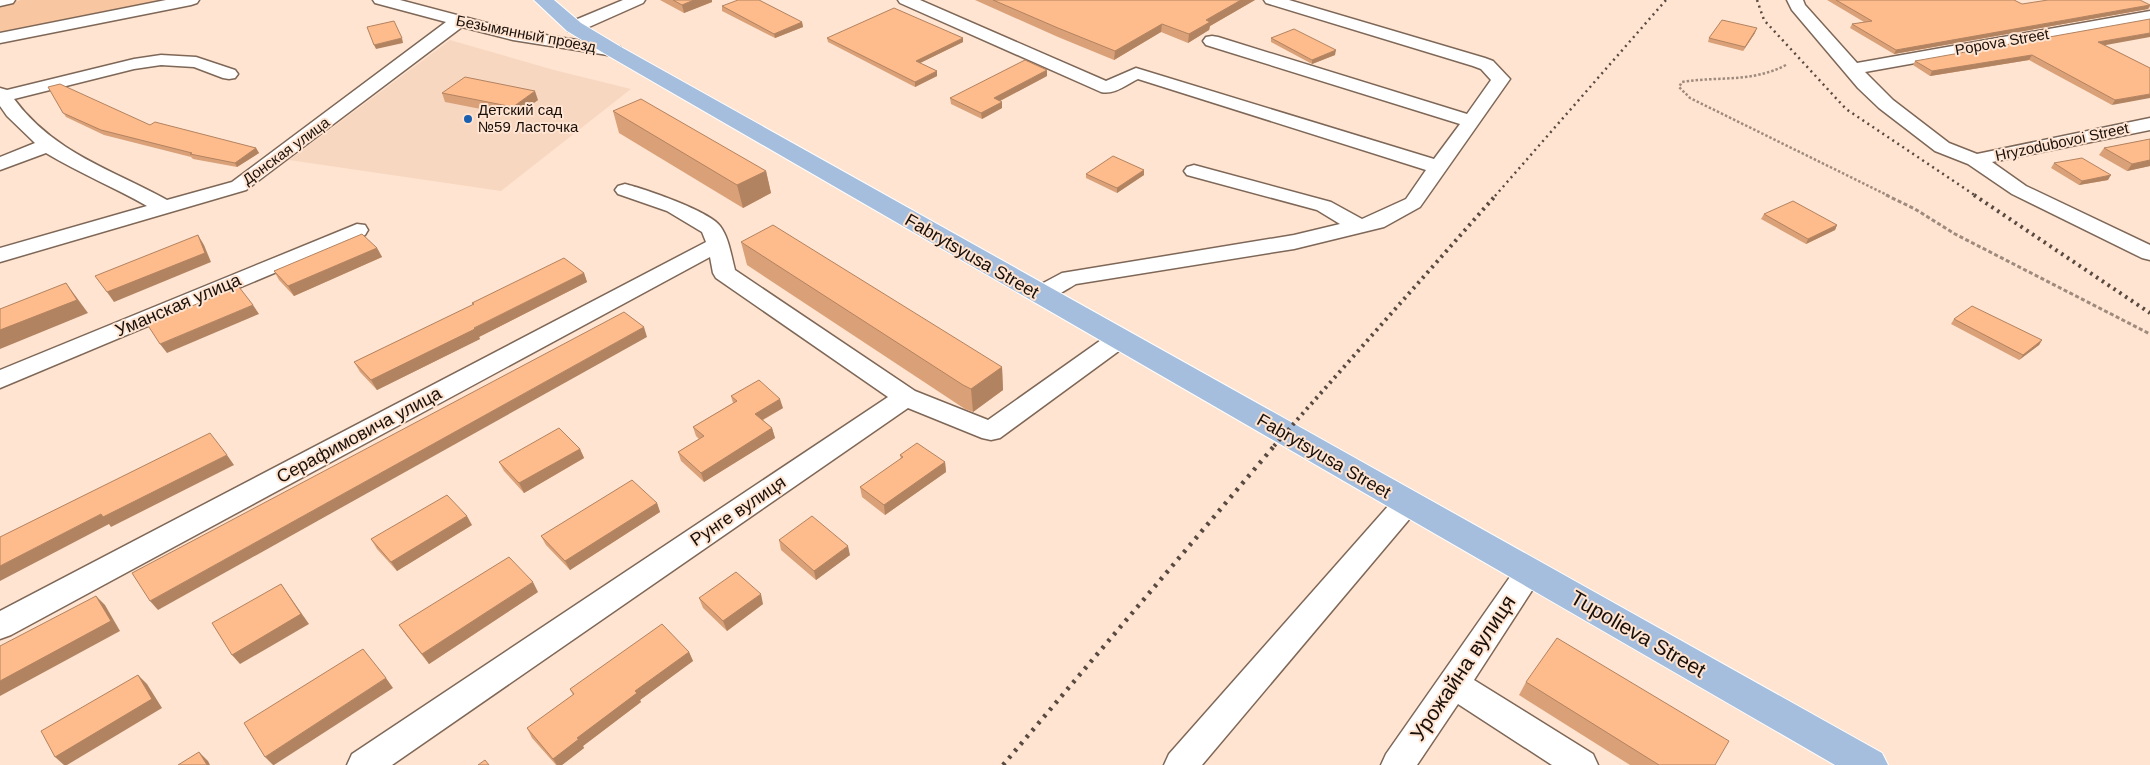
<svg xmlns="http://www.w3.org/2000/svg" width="2150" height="765" font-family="Helvetica,sans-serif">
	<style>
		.built { fill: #f8d7c0 }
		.green { fill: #f9c6a2 }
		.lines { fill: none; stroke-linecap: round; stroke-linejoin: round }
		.minor-casing { stroke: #7e6757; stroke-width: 3 }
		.major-casing { stroke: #fff; stroke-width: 2 }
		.path-far1 { stroke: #9f8b7d; stroke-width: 2.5; stroke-dasharray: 2.5 2; stroke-linecap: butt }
		.path { stroke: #9f8b7d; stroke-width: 3; stroke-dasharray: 4 2.5; stroke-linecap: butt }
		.minor { fill: #fff; fill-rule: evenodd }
		.major { fill: #a5bedd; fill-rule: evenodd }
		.rail-far2 { stroke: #584a40; stroke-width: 2.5; stroke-dasharray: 2 4; stroke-linecap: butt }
		.rail-far1 { stroke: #584a40; stroke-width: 4; stroke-dasharray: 2.5 4.5; stroke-linecap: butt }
		.rail { stroke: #584a40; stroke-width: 4.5; stroke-dasharray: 3 6; stroke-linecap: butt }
		.wall { fill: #daa178 }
		.shaded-wall { fill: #b28361 }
		.building { fill: #febb8b; stroke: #b28361 }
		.poi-dot { fill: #1960b0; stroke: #ffe4d1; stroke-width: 2 }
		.labels { text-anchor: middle; stroke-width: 4; stroke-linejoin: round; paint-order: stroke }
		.far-street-label { font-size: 15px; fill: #1a100a; stroke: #ffe4d1 }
		.far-poi-label { font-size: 15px; fill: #1a100a; stroke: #ffe4d1; text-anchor: start }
		.street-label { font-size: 18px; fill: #1a100a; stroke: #ffe4d1 }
		.near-street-label { font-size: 21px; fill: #1a100a; stroke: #ffe4d1 }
	</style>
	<rect width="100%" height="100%" fill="#ffe4d1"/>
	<!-- built -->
	<path class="built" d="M 450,40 L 554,70 L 631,89 L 501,191 L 289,160 Z"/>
	<!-- green -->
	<path class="green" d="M 21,0 L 180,0 L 0,36 L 0,4 Z"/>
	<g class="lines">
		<defs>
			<g id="minor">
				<path d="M 0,0 L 15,0 L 13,3 L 0,6 Z"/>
				<path d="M 166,0 L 199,0 L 197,3 L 191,5 L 0,43 L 0,33 Z"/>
				<path d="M 373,0 L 400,0 L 514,30 L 614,46 L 620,47 L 623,51 L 620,55 L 614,56 L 513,40 L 462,27 L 246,190 L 0,262 L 0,248 L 147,206 C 114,187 79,173 46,153 L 0,170 L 0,157 L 35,143 L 7,116 L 0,106 L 0,88 L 7,90 L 134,59 L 161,55 L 196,57 L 235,70 L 238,74 L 235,78 L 229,79 L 223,78 L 194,67 L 161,65 L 134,69 L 14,99 C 54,153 111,169 167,200 L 232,182 L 446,22 L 375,3 Z"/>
				<path d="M 623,0 L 645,0 L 643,3 L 580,31 L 568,31 L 566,27 L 568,23 Z"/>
				<path d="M 898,0 L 920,0 L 1106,81 L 1136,68 L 1434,159 L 1460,124 L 1206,45 L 1203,41 L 1206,37 L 1212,36 L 1218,37 L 1467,114 L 1491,80 L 1481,69 L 1473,66 L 1266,3 L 1264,0 L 1289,0 L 1485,58 L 1493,61 L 1510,79 L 1420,207 L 1384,227 L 1294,249 L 1076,284 C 1062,292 1048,303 1032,299 L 1029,294 L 1032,289 L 1062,273 L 1294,235 L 1340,224 L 1317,210 L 1187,175 L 1184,171 L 1187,167 L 1194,165 L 1331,202 L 1362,219 L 1406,199 L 1426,170 L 1138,79 C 1126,85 1114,95 1101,92 L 900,3 Z"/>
				<path d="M 1787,0 L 1803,0 L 1805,5 L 1857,63 L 2150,11 L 2150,21 L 1865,72 L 1893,100 L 1949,143 L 1977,154 L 2150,118 L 2150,130 L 1992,162 L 2026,186 L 2150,245 L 2150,260 L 2142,258 L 2012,194 L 1968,164 L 1935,151 L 1879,108 L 1858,88 L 1792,10 Z"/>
				<path d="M 625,184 C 645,189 709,211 720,226 C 729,238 731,255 735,270 L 915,391 L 988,420 L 1111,333 L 1119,331 L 1127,333 L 1131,339 L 1127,345 L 1000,438 L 991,440 L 982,438 L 908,408 L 392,765 L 347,765 L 352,754 L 888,397 L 716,278 L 713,273 L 710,257 L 11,635 L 0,639 L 0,611 L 706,242 L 702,232 L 667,211 L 618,194 L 615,190 L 618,186 Z"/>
				<path d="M 357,224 L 365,225 L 368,230 L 365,235 L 0,388 L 0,370 Z"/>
				<path d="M 1407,492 L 1417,496 L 1421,503 L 1417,510 L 1202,765 L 1164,765 L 1169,754 L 1397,496 Z"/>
				<path d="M 1529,560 L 1539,564 L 1544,572 L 1474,680 L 1593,754 L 1598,765 L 1552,765 L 1458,704 L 1417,765 L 1381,765 L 1386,754 L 1519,564 Z"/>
			</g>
			<path id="major" d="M 534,0 L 554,0 L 581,23 L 621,47 L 1882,753 L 1888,765 L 1835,765 L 607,55 L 567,31 Z"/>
		</defs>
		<!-- minor casing -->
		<use href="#minor" class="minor-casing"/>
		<!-- major casing -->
		<use href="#major" class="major-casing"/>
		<!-- path-far1 -->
		<path class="path-far1" d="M 1786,65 C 1751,83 1719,76 1682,82 L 1679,87 L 1690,98 L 1889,196"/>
		<!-- path -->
		<path class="path" d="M 1886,195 L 1915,209 L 1955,234 L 2150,334"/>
		<!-- minor -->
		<use href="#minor" class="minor"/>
		<!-- major -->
		<use href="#major" class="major"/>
		<!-- rail-far2 -->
		<g class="rail-far2">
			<path d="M 1757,0 L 1764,20 L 1846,109 L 1976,196"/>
			<path d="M 1495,196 L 1666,0"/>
		</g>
		<!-- rail-far1 -->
		<g class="rail-far1">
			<path d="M 1974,195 L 2150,313"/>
			<path d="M 1274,446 L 1496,195"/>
		</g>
		<!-- rail -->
		<path class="rail" d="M 1003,765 L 1275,445"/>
	</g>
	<!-- wall -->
	<g class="wall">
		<path d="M 660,0 L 712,0 L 712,2 L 684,13 Z"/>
		<path d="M 975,0 L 1255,0 L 1210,26 L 1209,30 L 1188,43 L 1161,32 L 1114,60 L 1058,37 Z"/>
		<path d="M 1827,0 L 2014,0 L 2022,4 L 2150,5 L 2150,7 L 2148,9 L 1894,54 L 1850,28 L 1852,24 L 1864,22 Z"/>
		<path d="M 722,6 L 802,22 L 803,27 L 775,38 L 722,11 Z"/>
		<path d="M 1755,33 L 1743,51 L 1708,42 L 1709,38 Z"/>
		<path d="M 827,38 L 963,38 L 963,42 L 920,63 L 937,71 L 937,76 L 915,87 L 828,42 Z"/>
		<path d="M 1271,38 L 1335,55 L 1312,64 L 1271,42 Z"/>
		<path d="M 2105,45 L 2150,68 L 2112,105 L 2029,60 L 1930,76 L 1913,65 L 1915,61 Z"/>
		<path d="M 1047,76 L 1000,101 L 1002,108 L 982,119 L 951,104 L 950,98 Z"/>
		<path d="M 48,87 L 150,125 L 256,148 L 259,153 L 237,167 L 193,159 L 191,157 L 104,135 L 66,117 Z"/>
		<path d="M 442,93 L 538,100 L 516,116 L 445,102 Z"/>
		<path d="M 613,111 L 766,171 L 771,193 L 743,208 L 619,133 Z"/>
		<path d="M 2150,139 L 2150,166 L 2127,171 L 2099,155 L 2104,148 Z"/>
		<path d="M 2054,163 L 2108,180 L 2079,185 L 2051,168 Z"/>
		<path d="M 1086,174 L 1144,175 L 1117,193 L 1086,178 Z"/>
		<path d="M 1764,214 L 1837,225 L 1835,230 L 1806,244 L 1761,219 Z"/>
		<path d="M 741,242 L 1002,367 L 1003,390 L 973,412 L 965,409 L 747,265 Z"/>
		<path d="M 377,248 L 382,257 L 294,296 L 279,280 L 274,271 Z"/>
		<path d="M 584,273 L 587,282 L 479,337 L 480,339 L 377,390 L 360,372 L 354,362 L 473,305 L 472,303 Z"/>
		<path d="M 1954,319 L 2042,340 L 2039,345 L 2019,360 L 1951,324 Z"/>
		<path d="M 731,396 L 783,408 L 763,420 L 772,428 L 775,438 L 704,482 L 681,461 L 678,452 L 699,439 L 696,436 L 693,427 L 733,403 Z"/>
		<path d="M 580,449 L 584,458 L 524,493 L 504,471 L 499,462 Z"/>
		<path d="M 900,455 L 945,462 L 946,472 L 885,515 L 862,497 L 860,487 L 901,459 Z"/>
		<path d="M 657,503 L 660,512 L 570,570 L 546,545 L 541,536 Z"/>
		<path d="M 472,525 L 397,571 L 377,549 L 371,539 Z"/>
		<path d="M 779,540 L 850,555 L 816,580 L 781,550 Z"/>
		<path d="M 538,592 L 429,664 L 406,635 L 399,625 Z"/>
		<path d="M 699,598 L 763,604 L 727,631 L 703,608 Z"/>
		<path d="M 689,652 L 693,661 L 640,700 L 641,702 L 583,746 L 584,748 L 562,765 L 556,765 L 532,738 L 527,728 L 573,695 L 570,689 Z"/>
		<path d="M 1526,682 L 1715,765 L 1630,765 L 1519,695 Z"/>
	</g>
	<!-- shaded-wall -->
	<g class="shaded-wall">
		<path d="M 694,0 L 712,0 L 712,2 L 684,13 L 682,5 Z"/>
		<path d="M 1241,0 L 1255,0 L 1210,26 L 1209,30 L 1188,43 L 1189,34 L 1206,20 Z"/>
		<path d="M 2150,5 L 2148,9 L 1894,54 L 1896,50 Z"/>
		<path d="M 802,22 L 803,27 L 775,38 L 774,34 Z"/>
		<path d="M 1162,24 L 1161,32 L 1114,60 L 1115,51 Z"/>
		<path d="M 1757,28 L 1755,33 L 1743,51 L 1745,47 Z"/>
		<path d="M 2150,33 L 2150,37 L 2095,47 L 2098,42 Z"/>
		<path d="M 402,38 L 403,43 L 376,49 L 374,45 Z"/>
		<path d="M 963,38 L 963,42 L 916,65 L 916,61 Z"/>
		<path d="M 1336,50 L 1335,55 L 1312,64 L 1312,60 Z"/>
		<path d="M 2032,55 L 2029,60 L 1930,76 L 1932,71 Z"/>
		<path d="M 1047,70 L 1047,76 L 994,104 L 994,98 Z"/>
		<path d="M 937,71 L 937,76 L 915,87 L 915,82 Z"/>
		<path d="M 535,91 L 538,100 L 516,116 L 513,107 Z"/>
		<path d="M 2150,94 L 2150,98 L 2112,105 L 2115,100 Z"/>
		<path d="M 1002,102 L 1002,108 L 982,119 L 981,113 Z"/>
		<path d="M 256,148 L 259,153 L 237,167 L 235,163 Z"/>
		<path d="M 2150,160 L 2150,166 L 2127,171 L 2132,164 Z"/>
		<path d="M 1144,170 L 1144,175 L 1117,193 L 1117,188 Z"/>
		<path d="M 766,171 L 771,193 L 743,208 L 737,185 Z"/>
		<path d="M 2111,175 L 2108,180 L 2079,185 L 2082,181 Z"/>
		<path d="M 1837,225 L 1835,230 L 1806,244 L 1808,239 Z"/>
		<path d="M 198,235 L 204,245 L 211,262 L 114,302 L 107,292 Z"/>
		<path d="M 377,248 L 382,257 L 294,296 L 288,286 Z"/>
		<path d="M 584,273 L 587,282 L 479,337 L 480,339 L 377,390 L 371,380 Z"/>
		<path d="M 66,283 L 88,313 L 0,349 L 0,330 Z"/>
		<path d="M 253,305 L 259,314 L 167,353 L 160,344 Z"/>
		<path d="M 644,327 L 647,337 L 158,610 L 150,601 Z"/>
		<path d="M 2042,340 L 2039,345 L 2019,360 L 2023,355 Z"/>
		<path d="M 1002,367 L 1003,390 L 973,412 L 971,389 Z"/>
		<path d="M 780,399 L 783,408 L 757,423 L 755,414 Z"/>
		<path d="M 772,428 L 775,438 L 704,482 L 701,473 Z"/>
		<path d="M 580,449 L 584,458 L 524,493 L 519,483 Z"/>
		<path d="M 227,455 L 234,465 L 111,527 L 109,524 L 0,581 L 0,566 L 101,514 Z"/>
		<path d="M 945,462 L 946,472 L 885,515 L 884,505 Z"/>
		<path d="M 657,503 L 660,512 L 570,570 L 565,561 Z"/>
		<path d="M 467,516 L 472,525 L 397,571 L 391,562 Z"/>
		<path d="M 848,546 L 850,555 L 816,580 L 814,571 Z"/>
		<path d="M 533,582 L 538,592 L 429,664 L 422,654 Z"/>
		<path d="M 281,584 L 309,624 L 240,664 L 232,655 Z"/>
		<path d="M 761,594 L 763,604 L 727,631 L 723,621 Z"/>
		<path d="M 96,596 L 105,605 L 120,631 L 0,696 L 0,681 Z"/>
		<path d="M 689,652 L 693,661 L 640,700 L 641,702 L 583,746 L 584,748 L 562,765 L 557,765 L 553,759 L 577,738 L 635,691 Z"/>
		<path d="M 138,675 L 147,684 L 162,708 L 67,765 L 64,765 L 55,757 Z"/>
		<path d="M 386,678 L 393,688 L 274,765 L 273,765 L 265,757 Z"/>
		<path d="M 199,752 L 208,761 L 210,765 L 207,765 Z"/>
	</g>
	<!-- building -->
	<g class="building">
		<path d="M 673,0 L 694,0 L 682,5 Z"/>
		<path d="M 738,0 L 759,0 L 802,22 L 774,34 L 722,6 Z"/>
		<path d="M 993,0 L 1241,0 L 1206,20 L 1210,22 L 1189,34 L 1162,24 L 1115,51 L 1058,28 Z"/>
		<path d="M 1836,0 L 2014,0 L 2022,4 L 2048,0 L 2140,0 L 2150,5 L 1896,50 L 1852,24 L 1872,21 Z"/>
		<path d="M 894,8 L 963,38 L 916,61 L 937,71 L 915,82 L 827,38 Z"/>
		<path d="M 2150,19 L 2150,33 L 2098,42 L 2150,68 L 2150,94 L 2115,100 L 2032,55 L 1932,71 L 1915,61 Z"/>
		<path d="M 1722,20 L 1757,28 L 1745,47 L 1709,38 Z"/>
		<path d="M 394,21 L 402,38 L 374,45 L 367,27 Z"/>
		<path d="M 1294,29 L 1336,50 L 1312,60 L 1271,38 Z"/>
		<path d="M 1025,60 L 1047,70 L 994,98 L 1002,102 L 981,113 L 950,98 Z"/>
		<path d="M 465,77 L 535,91 L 513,107 L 442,93 Z"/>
		<path d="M 60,84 L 150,125 L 155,122 L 256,148 L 235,163 L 190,154 L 192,153 L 101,130 L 63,113 L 48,87 Z"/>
		<path d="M 641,99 L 766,171 L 737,185 L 613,111 Z"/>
		<path d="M 2150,139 L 2150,160 L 2132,164 L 2104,148 Z"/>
		<path d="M 1113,156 L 1144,170 L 1117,188 L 1086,174 Z"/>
		<path d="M 2082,158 L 2111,175 L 2082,181 L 2054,163 Z"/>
		<path d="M 1793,201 L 1837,225 L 1808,239 L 1764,214 Z"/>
		<path d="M 773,225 L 1002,367 L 971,389 L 963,385 L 741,242 Z"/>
		<path d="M 362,234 L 377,248 L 288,286 L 274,271 Z"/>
		<path d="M 198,235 L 205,253 L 107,292 L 95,276 Z"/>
		<path d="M 564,258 L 584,273 L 474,328 L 475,329 L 371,380 L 354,362 L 474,304 L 472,303 Z"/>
		<path d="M 66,283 L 77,300 L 0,330 L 0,309 Z"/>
		<path d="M 239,287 L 253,305 L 160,344 L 147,324 Z"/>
		<path d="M 1972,306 L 2042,340 L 2023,355 L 1954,319 Z"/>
		<path d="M 624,312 L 644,327 L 150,601 L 132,573 Z"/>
		<path d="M 759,380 L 780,399 L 755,414 L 772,428 L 701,473 L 678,452 L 704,436 L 693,427 L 737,401 L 731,396 Z"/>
		<path d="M 559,428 L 580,449 L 519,483 L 499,462 Z"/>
		<path d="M 210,433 L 227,455 L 103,517 L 101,514 L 0,566 L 0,537 Z"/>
		<path d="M 917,443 L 945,462 L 884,505 L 860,487 L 903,457 L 900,455 Z"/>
		<path d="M 632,480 L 657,503 L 565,561 L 541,536 Z"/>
		<path d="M 447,495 L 467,516 L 391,562 L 371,539 Z"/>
		<path d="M 812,516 L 848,546 L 814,571 L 779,540 Z"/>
		<path d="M 509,557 L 533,582 L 422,654 L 399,625 Z"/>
		<path d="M 736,572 L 761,594 L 723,621 L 699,598 Z"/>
		<path d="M 281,584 L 301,614 L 232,655 L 212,623 Z"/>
		<path d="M 96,596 L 111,621 L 0,681 L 0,646 Z"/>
		<path d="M 662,624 L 689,652 L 635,691 L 637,693 L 577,738 L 579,739 L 553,759 L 527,728 L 574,694 L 570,689 Z"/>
		<path d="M 1557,638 L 1729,741 L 1715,765 L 1659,765 L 1526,682 Z"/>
		<path d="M 363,649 L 386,678 L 265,757 L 244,723 Z"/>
		<path d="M 138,675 L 152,699 L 55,757 L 41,731 Z"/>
		<path d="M 199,752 L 207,765 L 178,765 Z"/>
		<path d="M 485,760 L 489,765 L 478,765 Z"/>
	</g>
	<!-- markers -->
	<circle class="poi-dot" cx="468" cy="119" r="5"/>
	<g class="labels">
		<!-- far-street labels -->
		<g class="far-street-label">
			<text transform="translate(526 34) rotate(11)" y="5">Безымянный проезд</text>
			<text transform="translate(2002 42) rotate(-10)" y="5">Popova Street</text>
			<text transform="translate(2062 142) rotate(-12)" y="5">Hryzodubovoi Street</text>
			<text transform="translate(286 151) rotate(-36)" y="5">Донская улица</text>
		</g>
		<!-- far-poi labels -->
		<g class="far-poi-label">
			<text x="478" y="115">Детский сад<tspan x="478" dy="17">№59 Ласточка</tspan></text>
		</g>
		<!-- street labels -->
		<g class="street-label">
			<text transform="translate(972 256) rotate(30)" y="6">Fabrytsyusa Street</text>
			<text transform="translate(178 305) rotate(-23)" y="6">Уманская улица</text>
			<text transform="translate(359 435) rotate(-28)" y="6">Серафимовича улица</text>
			<text transform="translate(1324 456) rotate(30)" y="6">Fabrytsyusa Street</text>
			<text transform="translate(738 511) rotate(-34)" y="6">Рунге вулиця</text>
		</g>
		<!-- near-street labels -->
		<g class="near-street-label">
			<text transform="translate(1638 634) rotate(30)" y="7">Tupolieva Street</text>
			<text transform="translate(1463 668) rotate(-56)" y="7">Урожайна вулиця</text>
		</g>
	</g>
</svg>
